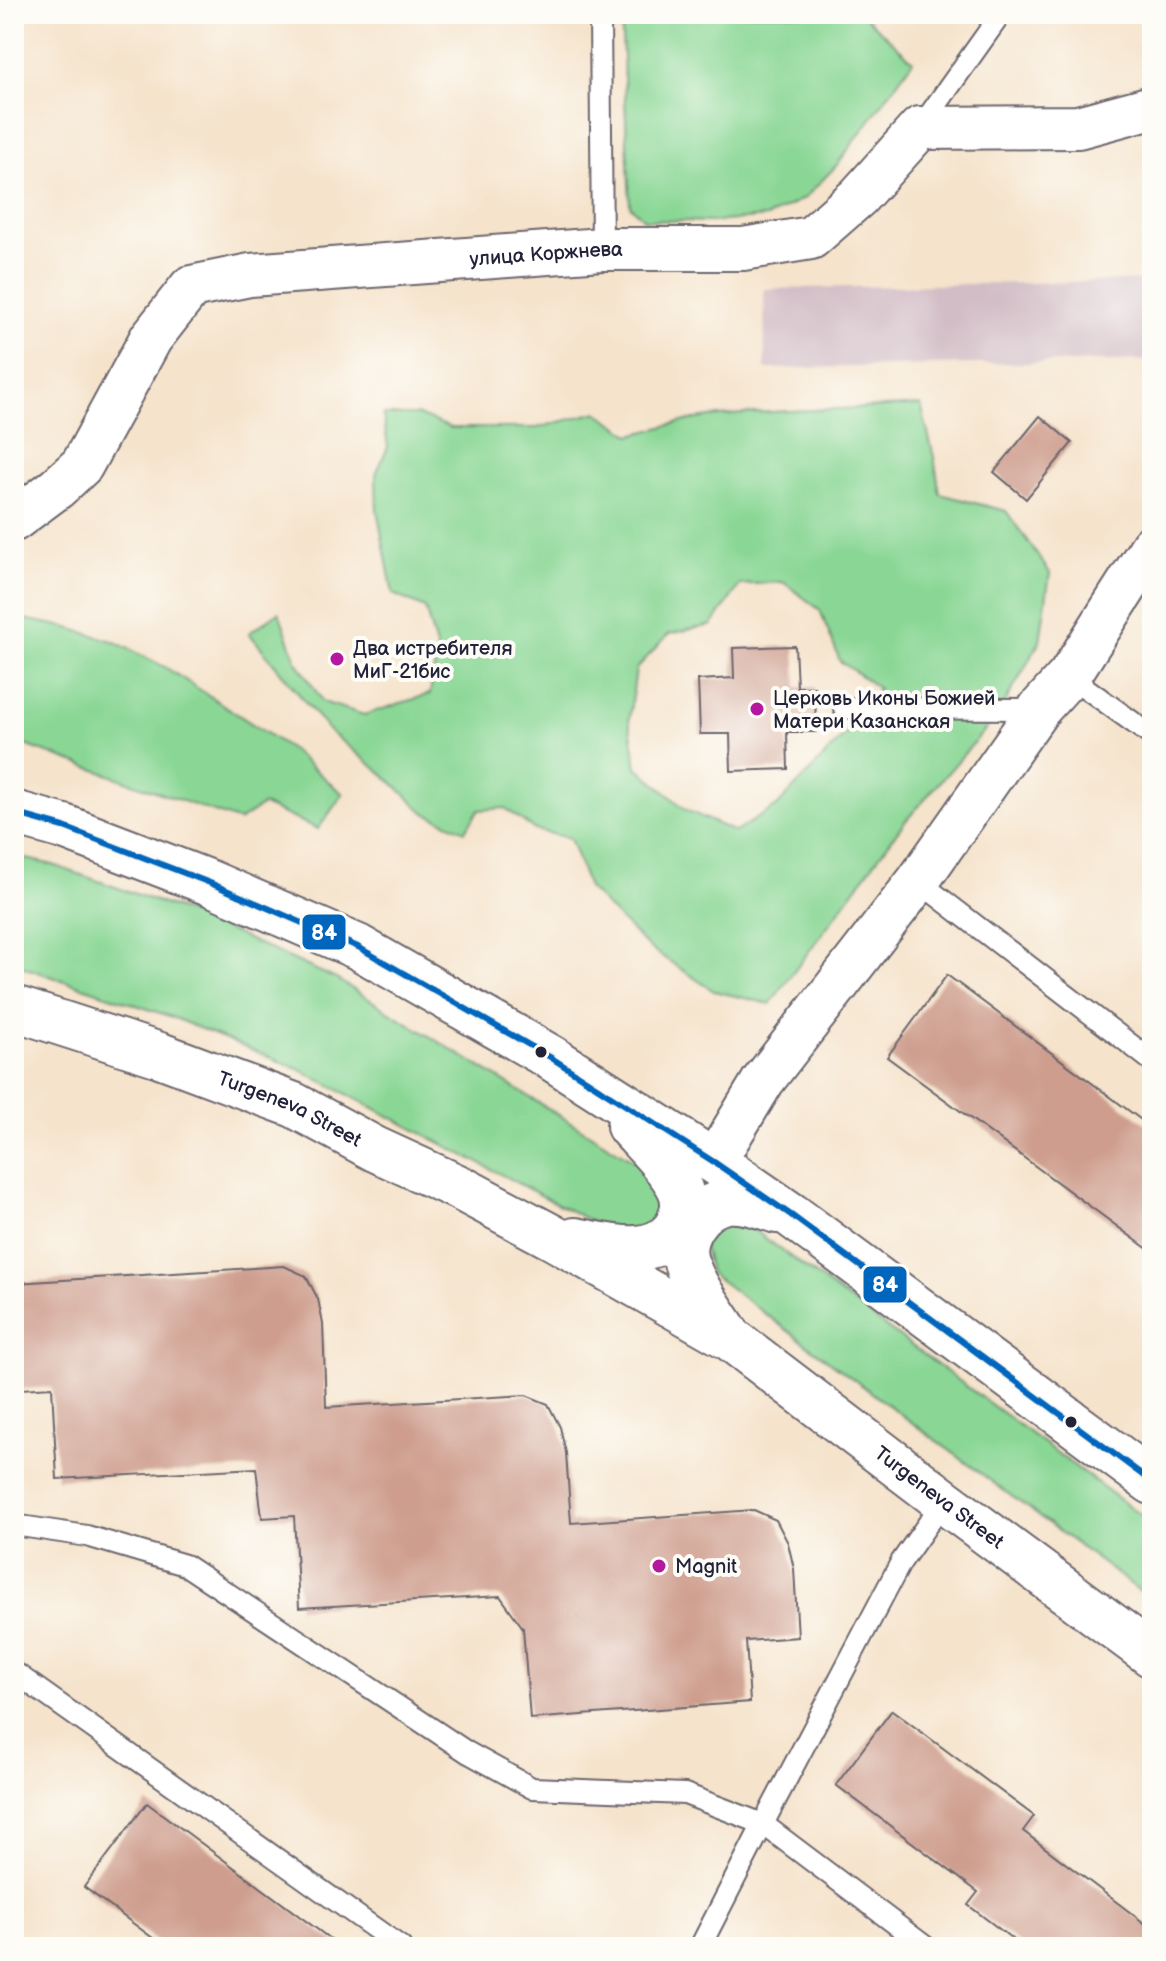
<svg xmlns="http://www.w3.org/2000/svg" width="1166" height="1961" font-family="'Balsamiq Sans',sans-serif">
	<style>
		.industrial { fill: #d2bdc6 }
		.green { fill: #8ad795; stroke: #567c68; stroke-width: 2; fill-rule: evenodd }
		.building { fill: #ce9d8d }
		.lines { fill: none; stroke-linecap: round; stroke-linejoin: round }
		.service-casing { stroke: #6c666d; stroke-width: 24 }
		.minor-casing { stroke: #6c666d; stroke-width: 46 }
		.primary-casing { stroke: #6c666d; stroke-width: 48 }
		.service { stroke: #fff; stroke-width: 20 }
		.minor { stroke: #fff; stroke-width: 42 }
		.primary { stroke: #fff; stroke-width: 44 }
		.bus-1-casing { stroke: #fdfcf7; stroke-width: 12 }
		.bus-1 { stroke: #0065bd; stroke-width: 6 }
		.poi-dot { fill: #b5179e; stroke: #fdfcf7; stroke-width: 3 }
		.bus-dot { fill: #22223b; stroke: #fdfcf7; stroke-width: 3 }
		.labels { text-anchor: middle; stroke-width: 8; stroke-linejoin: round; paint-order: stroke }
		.street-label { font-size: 20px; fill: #22223b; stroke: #fdfcf7 }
		.poi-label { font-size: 20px; fill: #22223b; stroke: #fdfcf7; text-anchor: start }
		.line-badge { stroke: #fdfcf7; stroke-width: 3 }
		.badge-label { font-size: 22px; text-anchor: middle; font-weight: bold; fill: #fff }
	</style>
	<rect width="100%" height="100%" fill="#fdfcf7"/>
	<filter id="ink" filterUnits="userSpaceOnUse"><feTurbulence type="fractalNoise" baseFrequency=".0125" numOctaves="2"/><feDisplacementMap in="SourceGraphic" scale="16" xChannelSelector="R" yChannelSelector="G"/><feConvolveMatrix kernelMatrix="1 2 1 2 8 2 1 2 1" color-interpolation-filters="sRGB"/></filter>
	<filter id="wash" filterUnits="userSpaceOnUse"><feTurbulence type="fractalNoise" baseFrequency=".006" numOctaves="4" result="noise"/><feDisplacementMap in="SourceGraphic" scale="32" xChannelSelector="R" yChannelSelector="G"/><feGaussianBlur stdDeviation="1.8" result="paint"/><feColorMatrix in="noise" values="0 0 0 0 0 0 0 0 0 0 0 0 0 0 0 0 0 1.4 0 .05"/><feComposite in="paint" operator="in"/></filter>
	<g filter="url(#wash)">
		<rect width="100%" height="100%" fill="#f5e3cb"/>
		<!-- industrial -->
		<path class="industrial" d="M 1152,280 L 1152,360 L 765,369 L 764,289 Z"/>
		<!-- green -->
		<g class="green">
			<path d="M 621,14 L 862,14 L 913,61 L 836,166 L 805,198 L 767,217 L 713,222 L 645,220 L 630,206 Z"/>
			<path d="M 921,405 L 934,457 L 940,494 L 1006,511 L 1050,573 L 1040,641 L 998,715 L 903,824 L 770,1004 L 714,991 L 648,947 L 588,888 L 570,838 L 535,830 L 505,808 L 479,810 L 465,831 L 425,813 L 384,775 L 329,731 L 249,633 L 279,612 L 296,660 L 323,702 L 364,715 L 430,694 L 437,650 L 425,608 L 393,594 L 377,510 L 376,474 L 388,447 L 383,415 L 418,415 L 451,428 L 537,428 L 597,412 L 631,435 C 657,429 683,420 710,417 C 780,409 851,410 921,405 ZM 783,582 L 820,610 L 840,661 L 878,688 L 861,718 L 777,806 L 735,832 L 686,810 L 637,767 L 629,720 L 636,669 L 669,634 L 712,625 L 740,585 Z"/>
			<path d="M 14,617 L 65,627 L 113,641 L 165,667 L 289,748 L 343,794 L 318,829 L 263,805 L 239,821 L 14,741 Z"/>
			<path d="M 14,856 L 53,865 L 192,914 L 336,979 L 652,1172 L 665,1203 L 655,1224 L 613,1233 L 301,1070 L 172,1017 L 14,964 Z"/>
			<path d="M 721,1221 L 746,1224 L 1152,1523 L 1152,1600 L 710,1273 L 702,1238 Z"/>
		</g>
		<g id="blocks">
			<!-- building -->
			<g class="building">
				<path d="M 1040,416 L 1072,443 L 1026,499 L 994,472 Z"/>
				<path d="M 795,646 L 797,687 L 815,687 L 816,732 L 787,732 L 788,769 L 731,771 L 730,734 L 700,734 L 698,680 L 734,678 L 733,648 Z"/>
				<path d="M 947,975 L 1152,1128 L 1152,1252 L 887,1057 Z"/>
				<path d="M 284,1266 L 306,1276 L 318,1299 L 323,1324 L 326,1407 L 526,1395 L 548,1404 L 560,1427 L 566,1453 L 571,1523 L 754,1510 L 776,1520 L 788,1543 L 794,1569 L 798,1637 L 746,1641 L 750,1702 L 530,1719 L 523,1628 L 500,1596 L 299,1608 L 294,1516 L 262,1518 L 256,1468 L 57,1479 L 52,1387 L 21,1389 L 16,1283 Z"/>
				<path d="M 892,1710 L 1034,1816 L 1023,1831 L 1152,1929 L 1152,1947 L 1023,1947 L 968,1905 L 978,1892 L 836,1785 Z"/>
				<path d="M 147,1803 L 341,1947 L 165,1947 L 84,1887 Z"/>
			</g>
		</g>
	</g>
	<g filter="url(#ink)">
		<use href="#blocks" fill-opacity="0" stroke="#6c666d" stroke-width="2"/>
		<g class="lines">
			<defs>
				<g id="service">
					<path d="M 600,14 L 602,249"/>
					<path d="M 920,128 L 1001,14"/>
					<path d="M 1069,676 L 1152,736"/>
					<path d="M 844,708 L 1039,709"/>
					<path d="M 918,881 L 1152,1061"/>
					<path d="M 14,1525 L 87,1536 L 185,1565 L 467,1752 L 532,1788 L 685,1794 L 763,1824 L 926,1947"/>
					<path d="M 14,1672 L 401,1947"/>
					<path d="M 700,1947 L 763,1824 L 901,1562 L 944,1501"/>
				</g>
				<g id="minor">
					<path id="s1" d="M 14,520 L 57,488 L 82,465 L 151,338 L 191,287 L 250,275 L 602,249 L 743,249 L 811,238 L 858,197 L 920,128 L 1078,127 L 1152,107"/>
					<path d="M 714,1162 L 763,1081 L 918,881 L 1039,709 L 1069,676 L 1152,546"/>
				</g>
				<g id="primary">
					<path d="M 14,813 L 64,827 L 210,883 L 358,947 L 550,1057 L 714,1162 L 791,1215 L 1152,1482"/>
					<path id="s2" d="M 14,1008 L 160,1055 L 294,1105 L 375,1149 L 460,1188 L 552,1237 L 730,1338 L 944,1501 L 1152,1655"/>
					<path d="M 575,1240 C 606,1245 651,1260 674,1230 C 681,1221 685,1206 682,1195 C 677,1174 644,1143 629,1126"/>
					<path d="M 727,1333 C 713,1311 694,1287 686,1262 C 678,1235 701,1205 727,1201 C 744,1199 761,1206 777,1211"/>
				</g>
			</defs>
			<!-- service casing -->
			<use href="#service" class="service-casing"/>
			<!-- minor casing -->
			<use href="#minor" class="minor-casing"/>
			<!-- primary casing -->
			<use href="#primary" class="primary-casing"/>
			<!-- service -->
			<use href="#service" class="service"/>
			<!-- minor -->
			<use href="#minor" class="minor"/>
			<!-- primary -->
			<use href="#primary" class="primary"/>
			<defs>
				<path id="bus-1" d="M 14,813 L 64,827 L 210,883 L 358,947 L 550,1057 L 714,1162 L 791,1215 L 1152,1482"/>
			</defs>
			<!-- bus-1 casing -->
			<use href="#bus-1" class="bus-1-casing"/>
			<!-- bus-1 -->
			<use href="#bus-1" class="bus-1"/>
		</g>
	</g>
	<!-- markers -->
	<g class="poi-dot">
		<circle cx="337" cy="659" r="8"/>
		<circle cx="757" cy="709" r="8"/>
		<circle cx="659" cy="1566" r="8"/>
	</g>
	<g class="bus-dot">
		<circle cx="541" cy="1052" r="7"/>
		<circle cx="1071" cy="1422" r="7"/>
	</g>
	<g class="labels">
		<!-- street labels -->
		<g class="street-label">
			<text dy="7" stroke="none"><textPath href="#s1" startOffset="654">улица Коржнева</textPath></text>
			<text dy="7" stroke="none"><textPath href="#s2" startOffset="294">Turgeneva Street</textPath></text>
			<text dy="7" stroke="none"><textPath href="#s2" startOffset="1054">Turgeneva Street</textPath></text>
		</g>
		<!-- poi labels -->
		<g class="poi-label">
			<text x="353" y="655">Два истребителя<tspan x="353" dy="23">МиГ-21бис</tspan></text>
			<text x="773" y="705">Церковь Иконы Божией<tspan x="773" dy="23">Матери Казанская</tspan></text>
			<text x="675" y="1573">Magnit</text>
		</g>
	</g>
	<g class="line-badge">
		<rect x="301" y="913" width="46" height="38" rx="8" fill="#0065bd"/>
		<rect x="862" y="1265" width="46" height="39" rx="8" fill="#0065bd"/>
	</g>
	<g class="badge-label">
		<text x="324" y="940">84</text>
		<text x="885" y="1292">84</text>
	</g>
	<!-- margin -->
	<rect width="1166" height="1961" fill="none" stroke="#fdfcf7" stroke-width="48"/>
</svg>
